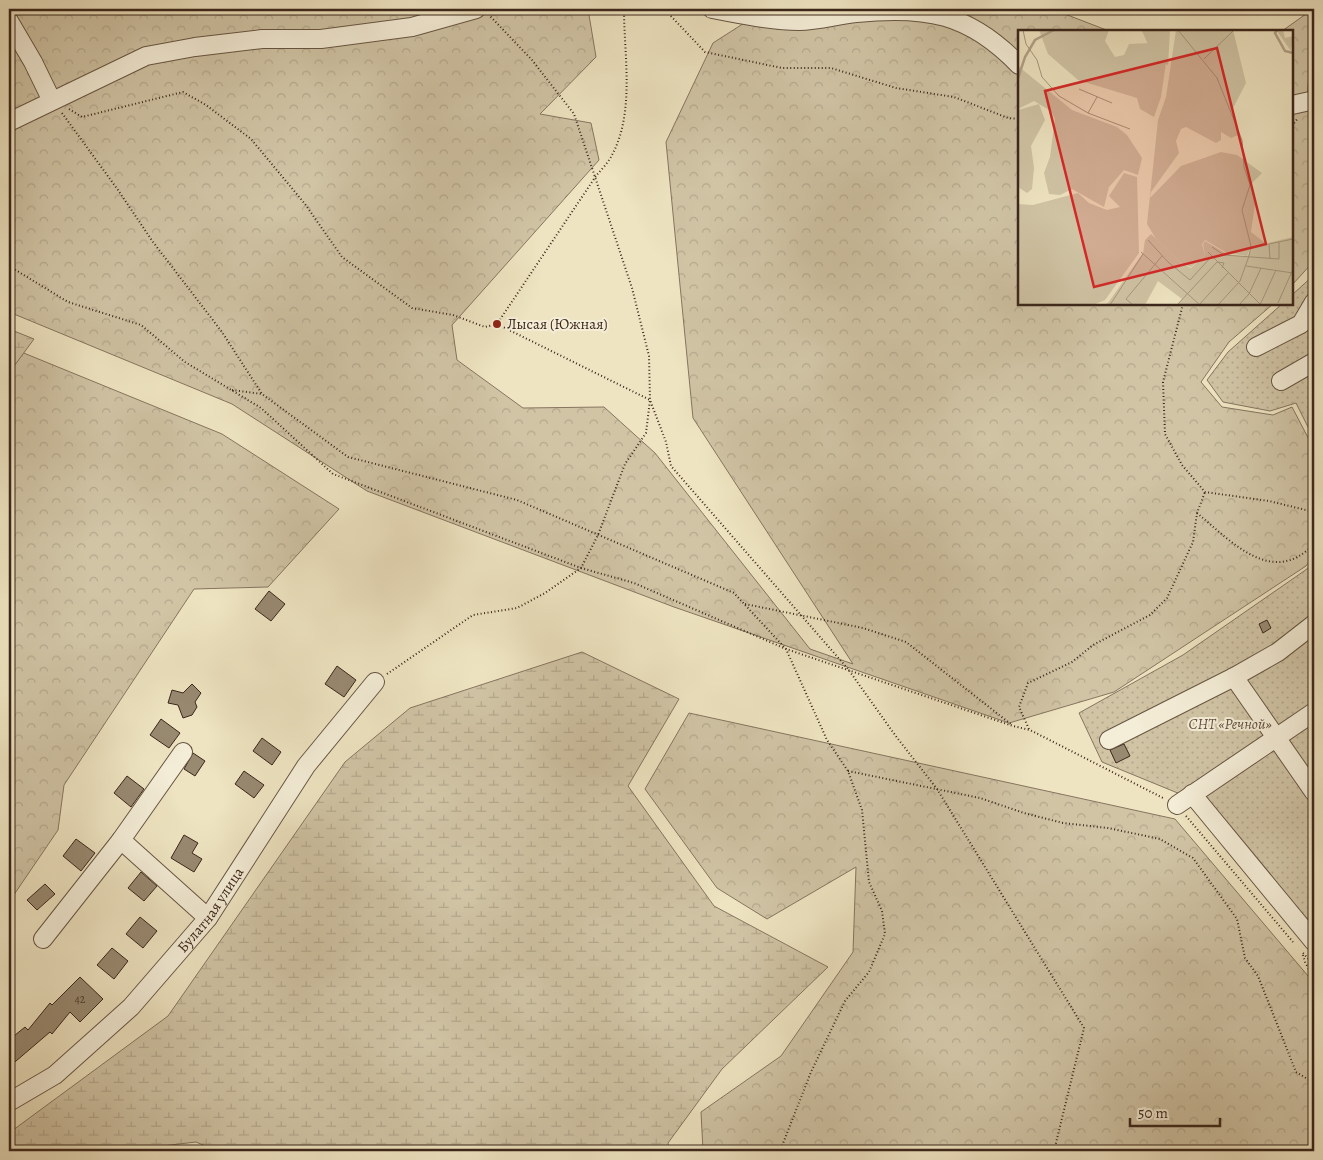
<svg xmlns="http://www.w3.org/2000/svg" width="1323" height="1160" font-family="Alegreya,serif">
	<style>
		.grass { fill: url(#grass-dots); stroke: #867560 }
		.forest { fill: url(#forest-crowns); stroke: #867560 }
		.wetland { fill: url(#wetland-marsh); stroke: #867560 }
		.building { fill: #988971; stroke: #3b261b }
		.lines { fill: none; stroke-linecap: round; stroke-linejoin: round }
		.minor-casing { stroke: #685644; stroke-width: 20 }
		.path { stroke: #3b261b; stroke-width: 2; stroke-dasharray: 1 2.5; stroke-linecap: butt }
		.minor { stroke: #f4edd7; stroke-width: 18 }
		.poi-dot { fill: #8f2418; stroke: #f4edd7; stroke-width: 2 }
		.labels { text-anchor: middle; stroke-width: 4; stroke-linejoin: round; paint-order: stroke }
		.number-label { font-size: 12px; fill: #523f30 }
		.poi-label { font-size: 15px; fill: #3b261b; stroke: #f4edd7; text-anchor: start }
		.park-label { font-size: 15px; font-style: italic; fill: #604e3e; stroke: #f4edd7 }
		.street-label { font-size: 15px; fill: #3b261b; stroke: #f4edd7 }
		.inset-river { fill: none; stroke: #b1a389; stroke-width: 2.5 }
		.inset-road { fill: none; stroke: #a6987f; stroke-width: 1 }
		.view { fill: #d62828; fill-opacity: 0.15; stroke: #d62828; stroke-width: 2.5 }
		.inset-edge { fill: none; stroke: #3b261b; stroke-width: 2.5 }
	</style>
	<defs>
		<pattern id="grass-dots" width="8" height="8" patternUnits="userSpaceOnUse" patternTransform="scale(1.25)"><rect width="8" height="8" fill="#d0c4a5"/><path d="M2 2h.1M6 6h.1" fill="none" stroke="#b4a88d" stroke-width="1.8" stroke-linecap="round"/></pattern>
		<pattern id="forest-crowns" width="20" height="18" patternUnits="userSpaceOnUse" patternTransform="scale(1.25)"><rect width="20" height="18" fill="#d0c4a5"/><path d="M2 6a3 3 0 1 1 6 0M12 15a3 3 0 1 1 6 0" fill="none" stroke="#b4a88d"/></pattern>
		<pattern id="wetland-marsh" width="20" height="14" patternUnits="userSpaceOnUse" patternTransform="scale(1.25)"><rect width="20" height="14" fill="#d0c4a5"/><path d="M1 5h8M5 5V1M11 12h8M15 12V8" fill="none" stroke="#b4a88d"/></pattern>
	</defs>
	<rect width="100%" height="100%" fill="#eee4c1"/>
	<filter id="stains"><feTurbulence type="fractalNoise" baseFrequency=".004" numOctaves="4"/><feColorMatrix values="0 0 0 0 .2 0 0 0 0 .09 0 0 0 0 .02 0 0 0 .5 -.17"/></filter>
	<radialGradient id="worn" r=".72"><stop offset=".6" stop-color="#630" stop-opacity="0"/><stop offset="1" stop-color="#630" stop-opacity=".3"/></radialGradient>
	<!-- grass -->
	<g class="grass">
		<path d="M 1314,275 L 1314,439 L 1296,403 L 1270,411 L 1223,402 L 1207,380 L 1228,352 L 1282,304 L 1292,304 L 1292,295 Z"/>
		<path d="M 1314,560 L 1314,955 L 1185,796 L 1102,762 L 1079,713 L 1183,655 L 1307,569 Z"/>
	</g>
	<!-- forest -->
	<g class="forest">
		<path d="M 9,9 L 420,9 L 427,15 L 517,9 L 588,9 L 596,57 L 540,114 L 591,123 L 599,160 L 452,325 L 457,360 L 523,408 L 604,407 L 655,453 L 810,649 L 853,664 L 693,418 L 666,142 L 713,43 L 766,9 L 1052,9 L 1109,31 L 1019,31 L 1019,304 L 1273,304 L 1229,342 L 1201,382 L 1222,407 L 1273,415 L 1292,407 L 1314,449 L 1314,556 L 1306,566 L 1114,692 L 1009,723 L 674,607 L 367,491 L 232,404 L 9,312 Z"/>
		<path d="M 1313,9 L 1307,102 L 1314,106 L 1314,261 L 1292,285 L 1292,31 L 1282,31 Z"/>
		<path d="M 9,347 L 222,434 L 339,509 L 268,587 L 194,589 L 64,785 L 58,830 L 9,902 Z"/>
		<path d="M 689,713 L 1175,819 L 1314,983 L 1314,1151 L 703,1151 L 701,1112 L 781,1056 L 853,952 L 856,867 L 767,919 L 717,888 L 645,789 Z"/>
	</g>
	<!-- wetland -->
	<g class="wetland">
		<path d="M 9,329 L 34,339 L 9,373 Z"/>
		<path d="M 582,652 L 679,699 L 628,786 L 714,906 L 828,967 L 722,1069 L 668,1143 L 670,1151 L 217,1151 L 196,1142 L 137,1149 L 134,1151 L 9,1151 L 9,1133 L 168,1016 L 345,762 L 410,708 Z"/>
	</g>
	<!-- building -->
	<g class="building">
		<path d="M 269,591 L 285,604 L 271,621 L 255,609 Z"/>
		<path d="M 1267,620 L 1271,628 L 1263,633 L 1259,624 Z"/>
		<path d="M 337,666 L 356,680 L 344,697 L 325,684 Z"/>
		<path d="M 192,684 L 201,693 L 195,702 L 197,707 L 192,715 L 183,718 L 178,705 L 168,703 L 172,690 L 183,693 Z"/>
		<path d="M 161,719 L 180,733 L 169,748 L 150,735 Z"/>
		<path d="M 262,738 L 281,752 L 272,765 L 253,751 Z"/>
		<path d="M 1124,744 L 1130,756 L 1116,763 L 1110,750 Z"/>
		<path d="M 193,753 L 205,761 L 195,776 L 184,769 Z"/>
		<path d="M 244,771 L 264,785 L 254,798 L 235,784 Z"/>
		<path d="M 127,776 L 144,789 L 131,807 L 114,793 Z"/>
		<path d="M 184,835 L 198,843 L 192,853 L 202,859 L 194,872 L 171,858 Z"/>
		<path d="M 76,839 L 95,853 L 81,871 L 63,856 Z"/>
		<path d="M 141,872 L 157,886 L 144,901 L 128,888 Z"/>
		<path d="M 45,884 L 55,894 L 37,910 L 27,900 Z"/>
		<path d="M 140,917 L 157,931 L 143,948 L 126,934 Z"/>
		<path d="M 112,948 L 128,961 L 114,979 L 97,965 Z"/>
		<path d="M 80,977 L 103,999 L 80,1022 L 70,1012 L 52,1034 L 50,1032 L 9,1067 L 9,1040 L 25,1027 L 28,1030 L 50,1003 L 52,1005 Z"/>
	</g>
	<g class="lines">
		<defs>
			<g id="minor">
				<path d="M 712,9 C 740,14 771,21 799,21 C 818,21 837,15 856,13 C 926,6 969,13 1019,65"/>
				<path d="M 9,21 L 33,62 L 51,99"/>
				<path d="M 1292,105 L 1310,101 L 1314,103"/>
				<path d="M 9,122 L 146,56 L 195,47 L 262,39 L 321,39 L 412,27 L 476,9"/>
				<path d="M 1256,347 L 1301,324 L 1314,302"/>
				<path d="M 1281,381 L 1314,362"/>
				<path d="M 1234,677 L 1314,792"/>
				<path d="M 1109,740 L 1234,677 L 1278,652 L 1314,624"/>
				<path d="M 1192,794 L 1314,942"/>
				<path d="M 1177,805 L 1314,712"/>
				<path d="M 121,840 L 208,918"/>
				<path d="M 43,939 L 121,840 L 183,752"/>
				<path id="s1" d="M 9,1102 L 55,1075 L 131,1007 L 208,918 L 306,766 L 375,682"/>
			</g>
		</defs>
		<!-- minor casing -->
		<use href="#minor" class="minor-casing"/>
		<!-- path -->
		<g class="path">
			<path d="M 624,9 C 624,56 635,112 612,155 C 608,163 601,170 596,176 L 497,324 L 650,400 L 666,442 L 671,466 L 848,669 L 895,735 L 937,789 L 1084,1028 L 1054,1151"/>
			<path d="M 659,9 L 668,13 L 705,52 L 782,68 L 831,68 L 896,88 L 954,97 L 1008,118 L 1019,119"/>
			<path d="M 1068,9 L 1090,9"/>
			<path d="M 1143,9 L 1195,14 L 1217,9"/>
			<path d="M 69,109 L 82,117 L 183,92 L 206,105 L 251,139 L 305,204 L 342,257 L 412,308 L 453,315 L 485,327 L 497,324"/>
			<path d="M 62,113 L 118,190 L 153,242 L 222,332 L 262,394 L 348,457 L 517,500 L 734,593 L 786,649 L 827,740 L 848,771 L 862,810 L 869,882 L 882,911 L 885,934 L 869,972 L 845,1001 L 811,1072 L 780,1151"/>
			<path d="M 1292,126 L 1298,118"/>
			<path d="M 9,266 L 68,302 L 141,325 L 185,362 L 261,408 L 333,474 L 581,568 L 634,583 L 786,649 L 1013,726 L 1030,730 L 1165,799"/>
			<path d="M 1183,304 L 1163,382 L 1165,434 L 1182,465 L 1205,492 L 1269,501 L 1314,512"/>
			<path d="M 232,390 L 262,394"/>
			<path d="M 1197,513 C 1231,541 1272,588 1314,544"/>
			<path d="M 745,604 L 863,628 L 906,642 L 1012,725"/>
			<path d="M 387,674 L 473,615 L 517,608 L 545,593 L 581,568 L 598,535 L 625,464 L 646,433 L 650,400 L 649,356 L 632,288 L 574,114 L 532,60 L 490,16"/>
			<path d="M 1029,729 L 1019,707 L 1028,683 L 1072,662 L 1093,645 L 1150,615 L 1167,598 L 1193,542 L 1197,513 L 1205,492"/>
			<path d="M 848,771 L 980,798 L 1024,813 L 1063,823 L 1108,828 L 1160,839 L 1193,858 L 1237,919 L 1245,958 L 1258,976 L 1296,1072 L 1314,1083"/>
			<path d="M 1186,816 L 1293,942"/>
			<path d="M 1303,953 L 1314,965"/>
			<path d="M 1303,955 L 1305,962 L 1314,979"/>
		</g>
		<!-- minor -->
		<use href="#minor" class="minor"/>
	</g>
	<!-- markers -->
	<circle class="poi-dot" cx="497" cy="324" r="5"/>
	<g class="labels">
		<!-- number labels -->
		<g class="number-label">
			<text x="80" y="1003">42</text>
		</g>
		<!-- poi labels -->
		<g class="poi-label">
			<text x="507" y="329">Лысая (Южная)</text>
		</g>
		<!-- park labels -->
		<g class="park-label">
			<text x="1230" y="729">СНТ «Речной»</text>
		</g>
		<!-- street labels -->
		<g class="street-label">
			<text dy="5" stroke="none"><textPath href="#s1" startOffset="281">Булатная улица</textPath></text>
		</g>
	</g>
	<!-- overview -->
	<g transform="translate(1018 30)">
		<rect width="275" height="275" fill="#eee4c1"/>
		<path d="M 265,0 L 267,8 L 275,6 L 273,21 L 259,1 ZM 133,204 L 163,233 L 173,238 L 187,225 L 185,214 L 187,211 L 209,224 L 229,227 L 234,217 L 275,207 L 275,275 L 159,275 L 164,269 L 140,251 L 127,275 L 85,275 L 90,273 L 125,223 L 127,210 Z" fill="#d0c4a5"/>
		<path d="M 21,0 L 91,0 L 87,11 L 97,27 L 106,25 L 111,14 L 133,13 L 149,26 L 143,67 L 136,87 L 122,79 L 119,68 L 60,50 L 30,24 ZM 158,0 L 215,0 L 228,53 L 213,82 L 220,105 L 213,108 L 203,102 L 203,110 L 198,113 L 168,97 L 163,99 L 158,111 L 161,123 L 133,162 L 132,168 L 163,136 L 203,122 L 219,125 L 244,143 L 233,154 L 237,174 L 233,202 L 247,213 L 233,216 L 229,226 L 209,223 L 187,210 L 184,214 L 187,225 L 173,237 L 163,233 L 138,209 L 129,194 L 140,90 L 148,67 ZM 21,74 L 27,90 L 13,116 L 16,138 L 14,159 L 9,163 L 0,157 L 0,80 ZM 106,143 L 119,147 L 121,223 L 87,270 L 75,275 L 0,275 L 0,174 L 15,175 L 60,163 L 71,173 L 89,180 L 102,177 L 91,166 Z" fill="#d0c4a5"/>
		<path d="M 114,0 L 152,0 L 150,35 L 137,30 L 124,1 ZM 0,36 L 54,80 L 99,97 L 109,105 L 124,128 L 120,145 L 106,140 L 91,157 L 86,177 L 54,159 L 42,165 L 31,164 L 26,143 L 32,127 L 37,89 L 33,81 L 16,71 L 0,79 Z" fill="#d0c4a5"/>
		<path class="inset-river" d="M 259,0 L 257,3 L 267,21 L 275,23M 0,48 L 7,27 L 17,10 L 36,0"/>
		<path class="inset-road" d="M 5,0 L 8,14 L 19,30 L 24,47 L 41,66 L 70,83 L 112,99M 160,0 L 199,48 L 224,110 L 226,137 L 232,155 L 224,180 L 233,216 L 231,226 L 222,251 L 200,275M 186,29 L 216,0M 61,59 L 94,73M 70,83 L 79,67M 130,210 L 150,232 L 172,250 L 194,226M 194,217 L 206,225 L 261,229 L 261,212M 123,222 L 182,275M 190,222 L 243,275M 252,229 L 251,214 L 275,209M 228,236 L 275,243M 260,273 L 275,239M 92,275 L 125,224M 115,275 L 108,269 L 144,226M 159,275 L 199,232 L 206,233 L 204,238M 181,275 L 210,243M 221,275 L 231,264 L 243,238M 242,275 L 258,240M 250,275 L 270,275"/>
		<path class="view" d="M 199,18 L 248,214 L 76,257 L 27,61 Z"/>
		<rect width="275" height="275" class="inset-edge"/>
	</g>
	<!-- margin -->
	<rect width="1323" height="1160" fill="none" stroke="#eee4c1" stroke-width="30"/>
	<rect x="10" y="10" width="1303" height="1140" fill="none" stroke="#3b261b" stroke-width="2.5"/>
	<rect x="15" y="15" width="1293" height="1130" fill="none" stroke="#3b261b"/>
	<!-- scale -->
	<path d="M1130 1118v8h90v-8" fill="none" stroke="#3b261b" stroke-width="2.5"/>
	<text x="1138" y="1118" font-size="15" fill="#3b261b" stroke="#f4edd7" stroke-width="4" paint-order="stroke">50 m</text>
	<rect width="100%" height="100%" filter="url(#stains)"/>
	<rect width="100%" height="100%" fill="url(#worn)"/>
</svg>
